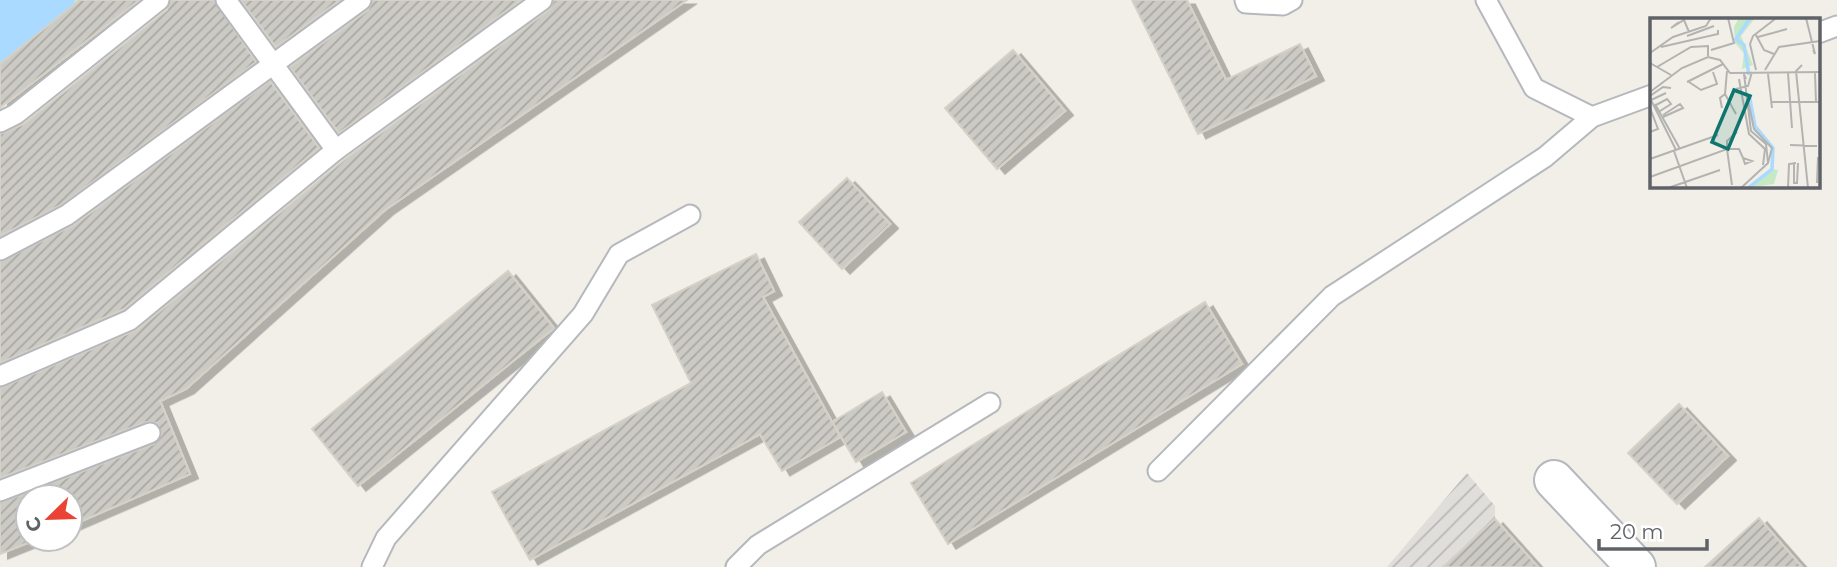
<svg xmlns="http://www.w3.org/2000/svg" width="1837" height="567" font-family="Montserrat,sans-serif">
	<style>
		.industrial { fill: url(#industrial-furrows) }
		.forest { fill: url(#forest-firs) }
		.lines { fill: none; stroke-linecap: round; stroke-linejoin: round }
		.river { stroke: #aadaff; stroke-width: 65 }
		.building { fill: url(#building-hatch); stroke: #d6d1c6; stroke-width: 2; filter: url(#shadow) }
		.lane-casing { stroke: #b5b8bc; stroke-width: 23 }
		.street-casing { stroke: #b5b8bc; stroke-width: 42 }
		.lane { stroke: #fff; stroke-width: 19 }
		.street { stroke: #fff; stroke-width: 38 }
		.inset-river { fill: none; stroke: #aadaff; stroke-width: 3.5 }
		.inset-road { fill: none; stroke: #b3b3b1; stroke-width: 2 }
		.view { fill: #0f766e; fill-opacity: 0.15; stroke: #0f766e; stroke-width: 3.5 }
		.inset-edge { fill: none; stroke: #5f6368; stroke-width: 3.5 }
	</style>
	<defs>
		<pattern id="industrial-furrows" width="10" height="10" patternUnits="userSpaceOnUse" patternTransform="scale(1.75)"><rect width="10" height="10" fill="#e0deda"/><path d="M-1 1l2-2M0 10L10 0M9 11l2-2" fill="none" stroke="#b9b8b5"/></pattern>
		<pattern id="forest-firs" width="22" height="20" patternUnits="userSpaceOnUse" patternTransform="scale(1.75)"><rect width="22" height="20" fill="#c5e8c5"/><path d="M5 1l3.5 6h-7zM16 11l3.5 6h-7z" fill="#a3c0a4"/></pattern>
		<pattern id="building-hatch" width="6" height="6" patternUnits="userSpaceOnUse" patternTransform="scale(1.75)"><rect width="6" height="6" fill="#cccac5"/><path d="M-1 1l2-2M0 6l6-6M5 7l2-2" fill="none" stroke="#a9a8a4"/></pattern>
		<filter id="shadow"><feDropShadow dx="8" dy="4.5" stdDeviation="0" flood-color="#0004"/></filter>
	</defs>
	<rect width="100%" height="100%" fill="#f1efe8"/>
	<!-- industrial -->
	<path class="industrial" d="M 1467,473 L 1495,506 L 1495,519 L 1538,567 L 1387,567 Z"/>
	<!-- forest -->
	<path class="forest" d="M 0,0 L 80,0 L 0,64 Z"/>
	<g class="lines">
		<!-- river -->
		<path class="river" d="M 0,33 L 42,0"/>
	</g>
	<!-- building -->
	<g class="building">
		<path d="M 80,0 L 139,0 L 0,108 L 0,64 Z"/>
		<path d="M 171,0 L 214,0 L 256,62 L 61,205 L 0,236 L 0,134 L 24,124 L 167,10 Z"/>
		<path d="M 241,0 L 340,0 L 276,47 Z"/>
		<path d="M 373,0 L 521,0 L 339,133 L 290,67 L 368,10 Z"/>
		<path d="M 554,0 L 687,0 L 385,210 L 186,389 L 160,401 L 190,474 L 70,526 L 70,497 L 28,497 L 28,539 L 37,539 L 0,554 L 0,503 L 154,444 L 162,434 L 157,423 L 146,422 L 0,478 L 0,388 L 137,330 L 344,160 L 549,10 Z"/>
		<path d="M 1132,0 L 1187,0 L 1226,80 L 1300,44 L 1316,76 L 1198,134 Z"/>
		<path d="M 1013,50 L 1065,111 L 997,169 L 945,108 Z"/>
		<path d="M 270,81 L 319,148 L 124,309 L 0,363 L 0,262 L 74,225 Z"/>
		<path d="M 847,178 L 890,224 L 842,269 L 799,222 Z"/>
		<path d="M 756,254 L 774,291 L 763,297 L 832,422 L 882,392 L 906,432 L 856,462 L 833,423 L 840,437 L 782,471 L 760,434 L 530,560 L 492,492 L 691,383 L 652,305 Z"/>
		<path d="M 508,271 L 554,328 L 358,486 L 312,429 Z"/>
		<path d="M 1205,302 L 1242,364 L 948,544 L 911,483 Z"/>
		<path d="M 1679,404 L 1728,456 L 1677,504 L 1628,453 Z"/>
		<path d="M 1759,518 L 1802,567 L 1705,567 Z"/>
		<path d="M 1495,519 L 1538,567 L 1443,567 Z"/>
	</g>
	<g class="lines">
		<defs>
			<g id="lane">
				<path d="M 226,0 L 336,150"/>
				<path d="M 1245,0 L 1246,3 L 1283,5 L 1292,0"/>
				<path d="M 1486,0 L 1534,88 L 1592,117 L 1652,95"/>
				<path d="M 1818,33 L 1837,26"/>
				<path d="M 0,122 L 16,114 L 159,0"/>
				<path d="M 0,250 L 67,215 L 361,0"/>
				<path d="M 0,376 L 130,320 L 336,150 L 542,0"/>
				<path d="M 1158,471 L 1332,296 L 1545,157 L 1592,117"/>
				<path d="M 0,491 L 150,433"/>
				<path d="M 372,567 L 386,538 L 583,314 L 619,254 L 690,215"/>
				<path d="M 736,567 L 758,545 L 990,403"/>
			</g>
			<path id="street" d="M 1554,480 L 1636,567"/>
		</defs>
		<!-- lane casing -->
		<use href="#lane" class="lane-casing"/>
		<!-- street casing -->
		<use href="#street" class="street-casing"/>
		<!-- lane -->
		<use href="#lane" class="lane"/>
		<!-- street -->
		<use href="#street" class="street"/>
	</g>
	<!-- overview -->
	<g transform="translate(1650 18)">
		<rect width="170" height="170" fill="#f1efe8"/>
		<path d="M 89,0 L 105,0 L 91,18 L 103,47 L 92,51 L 94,35 L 85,25 L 84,9 ZM 122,151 L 128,152 L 124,166 L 96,170 Z" fill="#c5e8c5"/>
		<path class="inset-river" d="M 99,57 L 94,27 L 86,21 L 100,0M 98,170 L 122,151 L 123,130 L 105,108 L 99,76"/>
		<path class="inset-road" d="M 156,0 L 165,36 L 163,32M 29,4 L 21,10 L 34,2 L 39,14M 106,17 L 114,32 L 124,36M 37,18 L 64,8M 108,19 L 137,11M 11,29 L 68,16 L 68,12M 61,32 L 84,25 L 78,0M 0,35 L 23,19 L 56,8 L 61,0M 0,45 L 21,57M 152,47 L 146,53 L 158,170M 7,49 L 41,29 L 58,28 L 58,38M 106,52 L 100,26 L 103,18 L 125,1M 115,52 L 129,29 L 170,23M 138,55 L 142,110M 165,55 L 166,84M 118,56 L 122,90M 89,61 L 99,116 L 115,131 L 113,147M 37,64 L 73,46M 39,64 L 51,72 L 67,66 L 63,54M 86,71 L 98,68 L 102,54M 96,73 L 104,111 L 122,130 L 118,145M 0,74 L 32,50 L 58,39 L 70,42 L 80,55 L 170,54M 16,75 L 1,82 L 26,132M 75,76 L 77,53M 0,78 L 13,69 L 21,70M 122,84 L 170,84M 5,86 L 30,131M 6,87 L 17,81 L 21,86 L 10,93M 0,90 L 8,111 L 0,114M 72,90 L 70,80 L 75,76 L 86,96M 13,97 L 30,86 L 33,90 L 13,99M 87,114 L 77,123 L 77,131 L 89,131 L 93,140 L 102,143 L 95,146 L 93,140M 140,127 L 167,128M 24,133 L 37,170M 0,141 L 68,117M 144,145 L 144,165 L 147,165 L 148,145M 0,159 L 77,131 L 82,167M 167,165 L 168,139M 18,170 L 70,152M 91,170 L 118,145 L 116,126 L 101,113 L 94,56 L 96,61M 138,170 L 139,146 L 146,145"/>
		<path class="view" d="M 84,72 L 100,78 L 78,131 L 62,124 Z"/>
		<rect width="170" height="170" class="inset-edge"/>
	</g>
	<!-- north arrow -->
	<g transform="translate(49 518) rotate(247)"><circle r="33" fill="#ffffff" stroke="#bfc1c3" stroke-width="2"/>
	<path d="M0-5L12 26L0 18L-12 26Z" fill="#ea4335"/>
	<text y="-10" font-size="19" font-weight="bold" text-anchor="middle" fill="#5f6368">С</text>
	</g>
	<!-- scale -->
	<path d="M1599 539v10h108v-10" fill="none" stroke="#5f6368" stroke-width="3.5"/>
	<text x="1610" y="539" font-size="21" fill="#5f6368" stroke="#ffffff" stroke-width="5" paint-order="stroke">20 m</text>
</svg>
